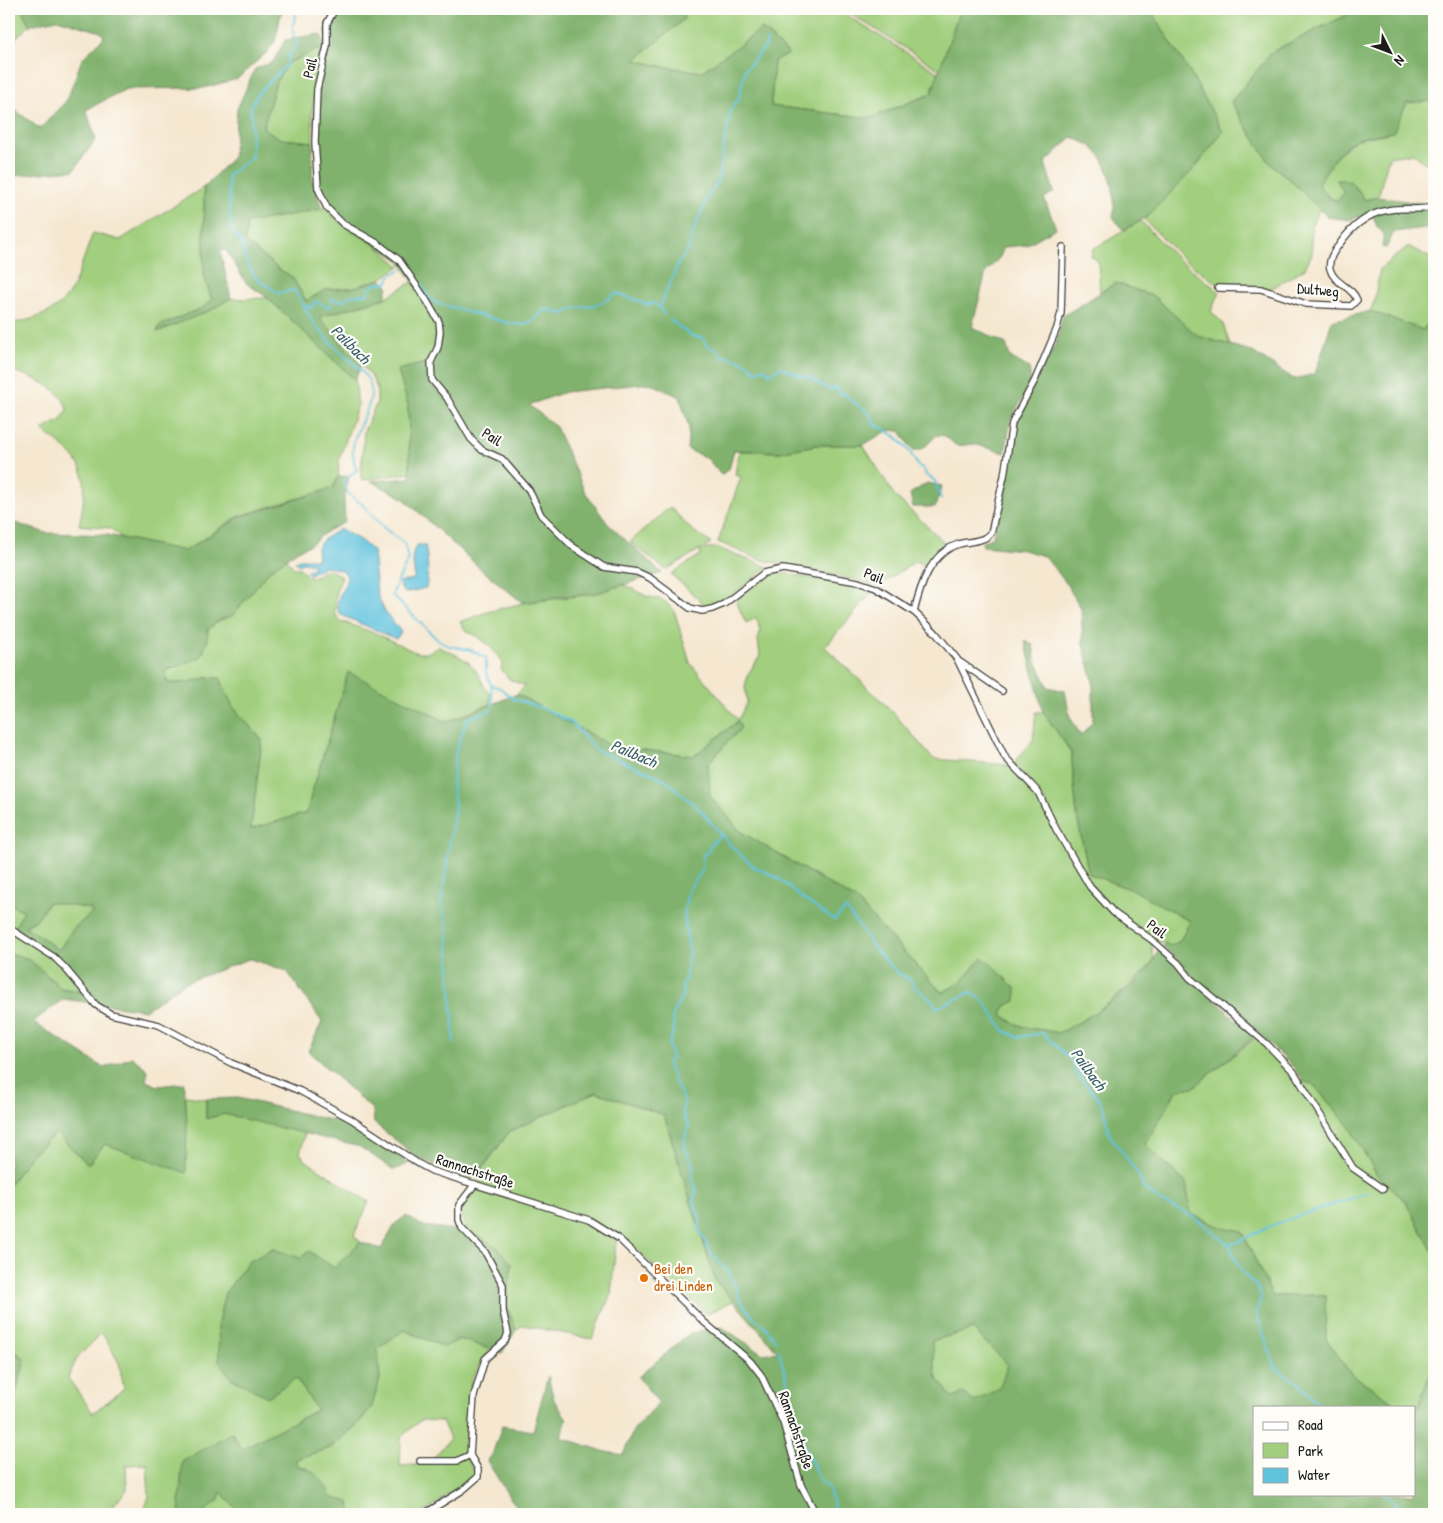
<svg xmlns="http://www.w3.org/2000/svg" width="1443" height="1523" font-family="'Patrick Hand',sans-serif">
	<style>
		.green { fill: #a1cf7e; stroke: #5e764d; fill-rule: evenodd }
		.forest { fill: #80b26d; stroke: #4e6744; fill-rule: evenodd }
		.water { fill: #60c3de; stroke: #3e707d }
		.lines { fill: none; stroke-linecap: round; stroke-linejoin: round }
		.stream { stroke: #60c3de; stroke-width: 2 }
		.minor-casing { stroke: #3d3a37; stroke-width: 8 }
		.minor { stroke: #fff; stroke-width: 5.5 }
		.food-dot { fill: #e8710a; stroke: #fdfcf7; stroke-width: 2 }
		.labels { text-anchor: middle; stroke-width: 4.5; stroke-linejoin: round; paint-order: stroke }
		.street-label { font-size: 15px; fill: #1c1c1c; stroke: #fdfcf7 }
		.food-label { font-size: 15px; fill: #c56008; stroke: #fdfcf7; text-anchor: start }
		.water-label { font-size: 16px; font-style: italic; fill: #375f6a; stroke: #fdfcf7 }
	</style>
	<rect width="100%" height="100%" fill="#fdfcf7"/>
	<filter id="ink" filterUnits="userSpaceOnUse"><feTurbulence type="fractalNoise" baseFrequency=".02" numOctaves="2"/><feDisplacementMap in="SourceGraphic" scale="10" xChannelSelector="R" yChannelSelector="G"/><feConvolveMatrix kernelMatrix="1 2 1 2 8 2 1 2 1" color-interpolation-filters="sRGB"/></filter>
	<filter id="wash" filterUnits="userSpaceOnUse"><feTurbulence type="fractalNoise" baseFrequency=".0096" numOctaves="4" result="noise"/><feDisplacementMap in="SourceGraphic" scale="20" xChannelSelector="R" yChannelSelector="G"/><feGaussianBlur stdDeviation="1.12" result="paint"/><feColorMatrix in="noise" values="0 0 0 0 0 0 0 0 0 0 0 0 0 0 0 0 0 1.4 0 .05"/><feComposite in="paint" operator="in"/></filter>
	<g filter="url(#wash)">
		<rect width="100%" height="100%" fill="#f5e7d0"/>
		<!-- green -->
		<g class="green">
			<path d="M 9,9 L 21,9 L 30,25 L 10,43 Z"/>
			<path d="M 683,9 L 837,9 L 939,73 L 931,94 L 870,118 L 771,106 L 774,60 L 789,54 L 762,30 L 701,72 L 660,66 L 634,60 L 684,19 Z"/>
			<path d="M 843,9 L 960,9 L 940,70 Z"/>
			<path d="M 1150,9 L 1359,9 L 1273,51 L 1231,102 L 1269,162 L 1291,181 L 1320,209 L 1311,226 L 1312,254 L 1305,268 L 1271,289 L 1250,285 L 1221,287 L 1181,257 L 1144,219 L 1192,171 L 1223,132 L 1195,81 Z"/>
			<path d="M 326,46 L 312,110 L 313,142 L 281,139 L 263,128 L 276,82 L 288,63 Z"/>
			<path d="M 1417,101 L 1434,101 L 1434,157 L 1429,166 L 1413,153 L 1389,157 L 1378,197 L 1365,200 L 1357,188 L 1344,193 L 1338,200 C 1328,199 1323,193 1318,184 L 1336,156 L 1350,144 L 1357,139 L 1393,132 L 1407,103 Z"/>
			<path d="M 204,187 L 204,276 L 212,300 L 202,308 L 159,326 L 157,332 L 211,310 L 229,299 L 268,298 L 355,380 L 358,404 L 339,460 L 338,477 L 333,488 L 239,516 L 185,551 L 122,538 L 110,528 L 79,525 C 91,471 85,462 42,430 L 61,420 L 67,411 C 64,386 29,377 9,369 L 9,324 C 76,312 71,289 93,233 L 120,240 Z"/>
			<path d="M 326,208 L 340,223 L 375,245 L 400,266 L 381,279 L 351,288 L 327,289 L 306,301 L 292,277 L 280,270 L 245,242 L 247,223 Z"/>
			<path d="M 1141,221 L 1178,259 L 1220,292 L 1211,311 L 1223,324 L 1230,345 L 1197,336 L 1153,296 L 1116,283 L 1100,292 L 1098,261 L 1091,256 L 1093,249 Z"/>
			<path d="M 1408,246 L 1434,260 L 1434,315 L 1423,330 L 1370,311 L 1374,302 L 1380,269 Z"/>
			<path d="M 412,282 C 434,316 445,323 429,362 L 398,370 L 408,405 L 410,473 L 363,480 L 361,477 L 364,431 L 377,402 L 377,388 L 371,376 L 319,317 L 385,298 Z"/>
			<path d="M 816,445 L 863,445 L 895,496 L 945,543 L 929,568 L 916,561 L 878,586 L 856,580 L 758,559 L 718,542 L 741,477 L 735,475 L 739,451 L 780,452 Z"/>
			<path d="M 670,507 L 692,530 L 711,543 L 666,570 L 630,542 Z"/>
			<path d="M 707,548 L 717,548 L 768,567 L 725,601 L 708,608 L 671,574 L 702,554 L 699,552 Z"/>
			<path d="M 286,559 L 294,568 L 300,568 L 308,577 L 313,577 L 328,569 L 342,577 L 336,591 L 335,613 L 340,621 L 377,634 L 417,653 L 427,653 L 438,647 C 453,653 470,659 478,674 C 483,682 483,688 491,694 L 490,704 L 447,722 L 348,673 L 306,813 L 251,829 L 262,740 L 233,707 L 220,678 C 202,675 185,687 167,682 L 165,671 L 174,668 L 207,642 L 208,629 L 220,620 L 232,616 L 270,570 Z"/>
			<path d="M 775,572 L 855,585 L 872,592 L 825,647 L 892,711 L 933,759 L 1010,765 L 1037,793 L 1067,853 L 1095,896 L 1151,940 L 1154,961 C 1127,991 1095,1016 1058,1033 C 1035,1027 1021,1031 1002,1014 L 1005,1006 L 961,982 L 942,993 L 856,900 L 741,832 L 709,796 L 708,763 L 740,729 L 738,721 L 694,756 L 611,746 L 517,694 L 525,686 L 509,679 L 501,669 L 503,663 C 497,655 490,645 481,639 C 470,632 467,635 460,622 L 487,612 L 523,603 L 593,594 L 623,585 L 632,588 L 646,596 L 663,600 L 674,610 L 690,663 L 738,720 L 747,702 L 745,687 L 748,674 L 760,656 L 758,639 L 761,630 L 756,618 L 746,623 L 736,602 L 736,599 L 756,582 Z"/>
			<path d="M 1036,712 L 1043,712 L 1071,752 L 1077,817 L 1089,874 L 1135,891 L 1190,921 L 1180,941 L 1171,946 C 1156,942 1146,934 1134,926 C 1081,888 1072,847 1041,796 C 1035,784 1022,774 1013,764 L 1033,740 Z"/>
			<path d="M 49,902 L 91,908 L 92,913 L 73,929 L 59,950 L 25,926 L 35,921 Z"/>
			<path d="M 9,904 L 25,911 L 13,930 L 54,957 L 84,992 L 61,988 L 29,959 L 9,953 Z"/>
			<path d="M 1259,1035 L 1294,1079 L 1313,1084 L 1349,1126 L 1377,1175 L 1406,1202 L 1434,1254 L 1434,1364 L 1414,1416 L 1414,1407 L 1401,1407 L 1350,1373 L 1326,1339 L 1325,1295 L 1272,1296 L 1242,1231 L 1218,1226 L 1191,1214 L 1186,1183 L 1145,1145 L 1177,1089 L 1194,1087 Z"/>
			<path d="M 596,1092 L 664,1115 L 715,1280 L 733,1301 L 707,1314 L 617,1232 L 611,1294 L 592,1339 L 523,1325 L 516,1330 L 506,1303 L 512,1264 C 495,1252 455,1234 462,1208 C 465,1199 475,1189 481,1182 L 476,1178 L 510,1131 Z"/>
			<path d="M 186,1096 L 206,1099 L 206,1118 L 224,1114 L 305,1132 L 300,1154 L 303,1156 L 302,1158 L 369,1202 L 354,1235 L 360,1242 L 334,1268 L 324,1261 L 300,1259 L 273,1249 L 248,1262 L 225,1293 L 218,1323 L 296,1378 L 317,1410 L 241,1450 L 232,1432 L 180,1513 L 185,1514 L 142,1514 L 149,1497 L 147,1464 L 126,1465 L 127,1490 L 105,1514 L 9,1514 L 9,1416 L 25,1360 L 9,1345 L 9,1185 L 31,1155 L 56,1133 L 88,1164 L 105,1144 L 186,1172 ZM 102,1333 L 119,1363 L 124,1389 L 93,1413 L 68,1378 L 77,1358 Z"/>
			<path d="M 973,1329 L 1008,1365 L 1000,1388 L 975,1402 L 952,1398 L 936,1376 L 932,1341 Z"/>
			<path d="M 404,1330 L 444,1347 L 460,1339 L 490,1349 L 472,1379 L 466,1416 L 467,1459 L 476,1474 L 423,1514 L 347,1514 L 352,1512 L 330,1497 L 308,1468 L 296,1465 L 296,1459 L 330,1448 L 358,1424 L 372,1406 L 380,1378 L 377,1349 ZM 421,1420 L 442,1421 L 450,1439 L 428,1464 L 400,1466 L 401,1437 Z"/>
			<path d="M 221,1491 L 241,1514 L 201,1514 L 218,1501 Z"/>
		</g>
		<!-- forest -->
		<g class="forest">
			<path d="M 21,9 L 282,9 L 275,42 L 266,53 L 237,79 L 203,88 L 126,89 L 86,110 L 96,139 L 74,170 L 9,176 L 9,105 L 40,129 L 67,100 L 82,59 L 104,37 L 101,32 L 57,19 L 30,25 Z"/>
			<path d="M 335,9 L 683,9 L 684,19 L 635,60 L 660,66 L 701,72 L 762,29 L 789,54 L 774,61 L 771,106 L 870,118 L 931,94 L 960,9 L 1150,9 L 1195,81 L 1223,132 L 1192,171 L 1147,217 L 1123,230 L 1113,217 C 1117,195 1110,159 1089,145 C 1084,142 1077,140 1072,137 L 1045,163 L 1054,192 L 1044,198 L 1056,228 L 1026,245 L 1004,247 L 1000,257 L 986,272 L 972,327 L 1006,344 L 1010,357 L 1029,368 L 1031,384 L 1011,418 L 1005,453 L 974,444 L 957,446 L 945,436 L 937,435 L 924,448 L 913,451 L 900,431 L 889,430 L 863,445 L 816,445 L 780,452 L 734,450 L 729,469 L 721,475 L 708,459 L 687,449 L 689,428 L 680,397 L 650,383 L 565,392 L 529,405 L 556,427 L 585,492 L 608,524 L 662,573 L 593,594 L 559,597 L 523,603 L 482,570 L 403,498 L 371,481 L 410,478 L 408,405 L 398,370 L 431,362 L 438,347 L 439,322 L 399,260 L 343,224 L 321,197 L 315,116 L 326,56 L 326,29 Z"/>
			<path d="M 1359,9 L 1434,9 L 1434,101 L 1407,103 L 1393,132 C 1382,134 1369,135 1358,139 C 1339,146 1328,168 1318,184 L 1331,199 L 1338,200 L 1344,193 L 1337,180 L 1349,180 L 1365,200 L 1378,197 L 1434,205 L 1434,236 L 1425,228 L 1394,232 L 1386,248 L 1382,247 L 1384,234 L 1377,227 L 1372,213 L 1349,220 L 1327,217 L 1291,181 L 1269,162 L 1231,102 L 1273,51 Z"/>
			<path d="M 320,34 L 326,46 L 288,63 L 276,82 L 263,128 L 281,139 L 313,142 L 312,178 L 322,209 L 247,223 L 245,242 L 280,270 L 292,277 L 306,301 L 327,289 L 351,288 L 381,279 L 388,286 L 385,298 L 319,317 L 361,365 L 355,380 L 268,298 L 246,283 L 226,250 L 220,251 L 231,298 L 211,310 L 157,332 L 159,326 L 202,308 L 212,300 L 204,276 L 204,187 L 233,157 L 237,109 L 255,69 L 273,62 L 285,40 Z"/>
			<path d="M 1116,283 L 1153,296 L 1198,336 L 1251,351 L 1294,379 L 1315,374 L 1332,321 L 1370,311 L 1423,330 L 1434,315 L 1434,1254 L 1406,1202 L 1377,1175 L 1349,1126 L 1313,1084 L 1304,1082 L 1295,1069 L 1260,1034 L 1191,977 L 1181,962 L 1163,947 L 1165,943 L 1171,946 L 1180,941 L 1190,921 L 1135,891 L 1089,874 L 1077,817 L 1071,752 L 1043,712 L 1025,641 L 1033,645 L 1035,659 L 1048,687 L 1065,691 L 1070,717 L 1081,736 L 1093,721 L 1093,680 L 1083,645 L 1081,608 L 1064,580 L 1044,556 L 1023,550 L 983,546 L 982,542 L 993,537 L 1016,419 L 1057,341 L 1063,316 Z"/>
			<path d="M 349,476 L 344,499 L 345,522 L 327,531 L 310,545 L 298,550 L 270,570 L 232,616 L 220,620 L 208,629 L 207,642 L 201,657 L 165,671 L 167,682 C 185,687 202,675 220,678 L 233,707 L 262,740 L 251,829 L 306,813 L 348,672 L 447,722 L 517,694 L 611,746 L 694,756 L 738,721 L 741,728 L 708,763 L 710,796 L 741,832 L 856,900 L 942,993 L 961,982 L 982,958 L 989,962 L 1016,989 L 1016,1001 L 1005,1006 L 1002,1015 C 1021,1031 1035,1027 1058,1033 C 1087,1020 1135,989 1153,962 C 1155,958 1156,954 1159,949 L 1253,1035 L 1253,1038 L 1194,1087 L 1177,1090 L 1145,1145 L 1186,1183 L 1191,1214 L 1218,1226 L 1242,1231 L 1272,1296 L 1325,1295 L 1326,1339 L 1350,1373 L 1401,1407 L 1254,1407 L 1254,1494 L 1414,1494 L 1414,1416 L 1434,1364 L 1434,1514 L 1062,1514 L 1016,1506 L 1007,1514 L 523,1514 L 510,1498 L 487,1461 L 492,1455 L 502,1426 L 533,1431 L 548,1376 L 554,1400 L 567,1419 L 561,1437 L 606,1452 L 623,1455 L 634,1429 L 659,1403 L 638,1377 L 690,1333 L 722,1327 L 763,1354 L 778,1352 L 715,1280 L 664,1115 L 596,1092 L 510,1131 L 472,1181 L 417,1157 L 374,1123 L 373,1110 L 308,1051 L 322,1022 L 287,971 L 254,960 L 249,959 L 184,983 L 145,1010 L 63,999 L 33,1022 L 104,1068 L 132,1057 L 148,1070 L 146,1081 L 158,1086 L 184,1083 L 187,1123 L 186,1173 L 105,1144 L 88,1164 L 56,1133 L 31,1155 L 9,1185 L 9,953 L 29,959 L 61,988 L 83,992 L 65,968 L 13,930 L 24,911 L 9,904 L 9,521 L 46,533 L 108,535 L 185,551 L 239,517 L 333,488 L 338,477 ZM 49,902 L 91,909 L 92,913 L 73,929 L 59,950 L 25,926 L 35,921 ZM 973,1329 L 1008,1365 L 999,1388 L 975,1402 L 963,1393 L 952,1398 L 936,1376 L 932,1341 Z"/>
			<path d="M 927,483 L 942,486 L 935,507 L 913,507 L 910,494 Z"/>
			<path d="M 238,1098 L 351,1125 L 409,1163 L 394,1170 L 360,1147 L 224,1114 L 206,1119 L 206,1099 Z"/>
			<path d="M 406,1216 L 423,1226 L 456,1230 L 482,1238 L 498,1248 L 512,1264 L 506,1303 L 516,1330 L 502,1353 L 460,1339 L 444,1347 L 404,1330 L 377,1349 L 380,1378 L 372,1406 L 358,1424 L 330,1448 L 296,1459 L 296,1465 C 312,1469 327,1481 330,1497 L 349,1502 L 352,1512 L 347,1514 L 241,1514 L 221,1492 L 218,1501 L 201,1514 L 179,1513 L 182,1462 L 232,1432 L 241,1449 L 317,1410 L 296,1378 L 268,1397 L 232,1379 L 219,1361 L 218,1323 L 225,1293 L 248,1262 L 273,1249 L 300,1258 L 309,1251 L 334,1268 L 360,1242 L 381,1249 L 396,1223 Z"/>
			<path d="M 9,1345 L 25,1360 L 9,1416 Z"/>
		</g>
		<!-- water -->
		<g class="water">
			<path d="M 340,529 L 360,540 L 373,551 L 377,594 L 385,612 L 401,632 L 396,639 L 341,615 C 331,602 345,590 347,577 L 344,571 L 325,566 L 310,574 L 307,572 L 308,570 L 313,568 L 314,564 L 303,562 L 299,565 L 295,562 L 298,559 L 318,559 L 317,547 L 324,539 Z"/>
			<path d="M 417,545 L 425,545 C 428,558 429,574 426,588 L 405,593 L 401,589 L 400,582 L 414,579 C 416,566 408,557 417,545 Z"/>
		</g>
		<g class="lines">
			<!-- stream -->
			<g class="stream">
				<path d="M 297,9 C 295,22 288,31 298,43 L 288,57 L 287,65 L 259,92 L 251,107 L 252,157 L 228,175 L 231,230 L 241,242 L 246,261 L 256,278 L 278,293 L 294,290 C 300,298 304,308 310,317 C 320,334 337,349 352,362 C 360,370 370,377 371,389 C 373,416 342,437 357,470 L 344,480 L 348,494 L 362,504 L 385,529 L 404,543 L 408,559 L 392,595 L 437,639 L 449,646 L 471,650 L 486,658 L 486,672 L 491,685 L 500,688 L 514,699 L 545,709 L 571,722 L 596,750 L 665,779 L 702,812 L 730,845 L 753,866 L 778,878 L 803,899 L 834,920 L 846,909 L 878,953 L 899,974 L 910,979 L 915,987 L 933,1001 L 936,1008 C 949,1004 958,997 971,992 L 985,1002 L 1004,1031 L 1019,1037 L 1043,1033 L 1073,1062 L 1076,1073 L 1098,1098 L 1105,1112 L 1109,1134 L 1139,1175 L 1143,1188 L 1163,1203 L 1185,1212 L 1202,1223 L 1229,1245 L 1241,1271 L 1257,1287 L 1261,1297 L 1256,1313 L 1276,1369 L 1299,1383 L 1320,1407"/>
				<path d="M 407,267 L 410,267 L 429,298 L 436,303 L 508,323 L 523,325 L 534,320 L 545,309 L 562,314 C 583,301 593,313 616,293 C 626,298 638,299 647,305 L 653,303 L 659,307 L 665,315"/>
				<path d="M 305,305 L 312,308 L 316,301 L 326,307 L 331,306 L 332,299 L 344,301 L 349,296 L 367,294 L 373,284 L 387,283 L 390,276 L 402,269"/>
				<path d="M 660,307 L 678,264 L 688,250 L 692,235 L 708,196 L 717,183 L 731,109 L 739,98 L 745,70 L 766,46 L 767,40"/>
				<path d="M 670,320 L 693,337 L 702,337 L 707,345 L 721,353 L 722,358 L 728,356 L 732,360 L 735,358 L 750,365 L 756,372 L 764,368 L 770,374 L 780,367 L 802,376 L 812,378 L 817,383 L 831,390 L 837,387 L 840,395 L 844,393 C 851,404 866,406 874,420 L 873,424 C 894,431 908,446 918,466 L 923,468 L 926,475 L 935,481 L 941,499"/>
				<path d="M 491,685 L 493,706"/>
				<path d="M 721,835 L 711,844 L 708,852 L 703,855 L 702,871 L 688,890 L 684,914 L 689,952 L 685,979 L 682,986 L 683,994 L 672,1018 L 674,1029 L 669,1045 L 672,1058 L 668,1062 C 668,1074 682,1091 684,1103 C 684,1106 682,1109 682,1111 C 683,1116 687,1122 689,1126 C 681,1141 685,1152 694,1166 L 691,1174 L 697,1191 L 693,1199 L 700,1218 L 699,1230 L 711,1253 L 730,1274 L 730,1278 L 737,1288 L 737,1294 L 746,1308 L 755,1319 L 764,1325 L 776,1341"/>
				<path d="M 454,1043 L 447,923 L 441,903 L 455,807 L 452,784 L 456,750 L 467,719 L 491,710"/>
				<path d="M 1229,1245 C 1242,1242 1255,1232 1268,1227 C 1301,1214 1335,1205 1368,1192"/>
				<path d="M 779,1351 L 795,1412 L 794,1423 L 820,1481 L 828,1487 L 836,1514"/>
				<path d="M 9,1358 L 9,1371"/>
				<path d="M 1384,1494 L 1409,1514"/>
			</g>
		</g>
	</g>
	<g filter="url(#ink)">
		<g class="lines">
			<defs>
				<g id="minor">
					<path d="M 335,9 L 327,23 L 327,46 L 317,89 L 315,142 L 318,188 L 327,208 L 343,224 L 377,243 L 399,260 L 427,301 L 439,322 L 440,332 L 438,347 L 431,362 L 432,380 L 447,398 L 471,439 L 482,450 L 502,459 L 529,490 L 541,515 L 572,546 L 604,567 L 637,572 L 650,578 L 690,608 L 702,611 L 712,609 L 724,604 L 764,573 L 783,569 L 858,582 L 876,588 L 914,612 L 935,632 L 957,659 L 1005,757 L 1038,792 L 1056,829 L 1090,887 L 1114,913 L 1152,940 L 1178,963 L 1190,978 L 1267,1044 L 1294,1072 L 1353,1168 L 1383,1189"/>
					<path d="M 1218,288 L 1261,289 L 1306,304 L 1351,306 L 1357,300 C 1352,286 1334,284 1330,269 C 1328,261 1334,251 1339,245 C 1350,228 1368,213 1388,210 C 1403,207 1419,211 1434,207"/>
					<path d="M 914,612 C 920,587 930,553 959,544 C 969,541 984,542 991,533 L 1004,476 L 1012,423 L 1035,380 L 1057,328 L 1061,313 L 1063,247"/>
					<path d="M 960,662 L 1002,691"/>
					<path d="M 9,928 L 54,957 L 65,968 L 96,1005 L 111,1014 L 159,1025 L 231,1063 L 300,1091 L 351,1119 L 419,1164 L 432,1171 L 589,1220 L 618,1238 L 704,1322 L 750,1361 L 761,1375 L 783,1422 L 801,1485 L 816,1514"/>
					<path d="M 420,1461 L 457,1461 L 470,1455"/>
					<path d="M 424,1514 L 463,1490 L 478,1477 L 478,1469 L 470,1455 L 474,1396 L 485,1359 L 505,1341 L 508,1333 L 503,1311 L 503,1285 L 485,1252 L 462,1228 L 459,1220 L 459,1205 L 475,1184"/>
				</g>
			</defs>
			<!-- minor casing -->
			<use href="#minor" class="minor-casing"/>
			<!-- minor -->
			<use href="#minor" class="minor"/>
		</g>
	</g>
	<!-- markers -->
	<circle class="food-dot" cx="644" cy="1278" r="5"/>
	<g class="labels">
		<!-- street labels -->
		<g class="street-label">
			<text transform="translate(310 68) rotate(-76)" y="5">Pail</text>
			<text transform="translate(1318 290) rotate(5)" y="5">Dultweg</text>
			<text transform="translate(492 437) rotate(33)" y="5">Pail</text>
			<text transform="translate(874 576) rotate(22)" y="5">Pail</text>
			<text transform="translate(1157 929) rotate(37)" y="5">Pail</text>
			<text transform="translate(475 1171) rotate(18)" y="5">Rannachstraße</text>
			<text transform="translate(796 1430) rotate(71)" y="5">Rannachstraße</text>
		</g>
		<!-- food labels -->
		<g class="food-label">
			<text x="654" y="1274">Bei den<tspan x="654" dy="17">drei Linden</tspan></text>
		</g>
		<!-- water labels -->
		<g class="water-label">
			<text transform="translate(351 344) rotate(45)" y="6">Pailbach</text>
			<text transform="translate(634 753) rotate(23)" y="6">Pailbach</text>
			<text transform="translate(1089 1069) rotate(54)" y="6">Pailbach</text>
		</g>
	</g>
	<!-- margin -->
	<rect width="1443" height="1523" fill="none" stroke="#fdfcf7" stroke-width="30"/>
	<!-- legend -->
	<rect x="1253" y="1406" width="162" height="90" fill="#fdfcf7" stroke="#a3a29f"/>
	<rect x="1263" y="1422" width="25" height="8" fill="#ffffff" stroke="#a3a29f"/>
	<text x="1298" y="1430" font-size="15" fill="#1c1c1c">Road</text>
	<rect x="1263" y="1443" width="25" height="15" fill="#a1cf7e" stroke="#a3a29f"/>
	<text x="1298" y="1456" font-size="15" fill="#1c1c1c">Park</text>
	<rect x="1263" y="1468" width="25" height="15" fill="#60c3de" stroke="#a3a29f"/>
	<text x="1298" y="1480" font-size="15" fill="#1c1c1c">Water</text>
	<!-- north arrow -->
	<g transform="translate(1390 52) rotate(132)" stroke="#fdfcf7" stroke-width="4" paint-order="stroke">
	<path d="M0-4L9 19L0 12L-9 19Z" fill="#1c1c1c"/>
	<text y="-8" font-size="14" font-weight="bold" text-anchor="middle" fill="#1c1c1c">N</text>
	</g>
</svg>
